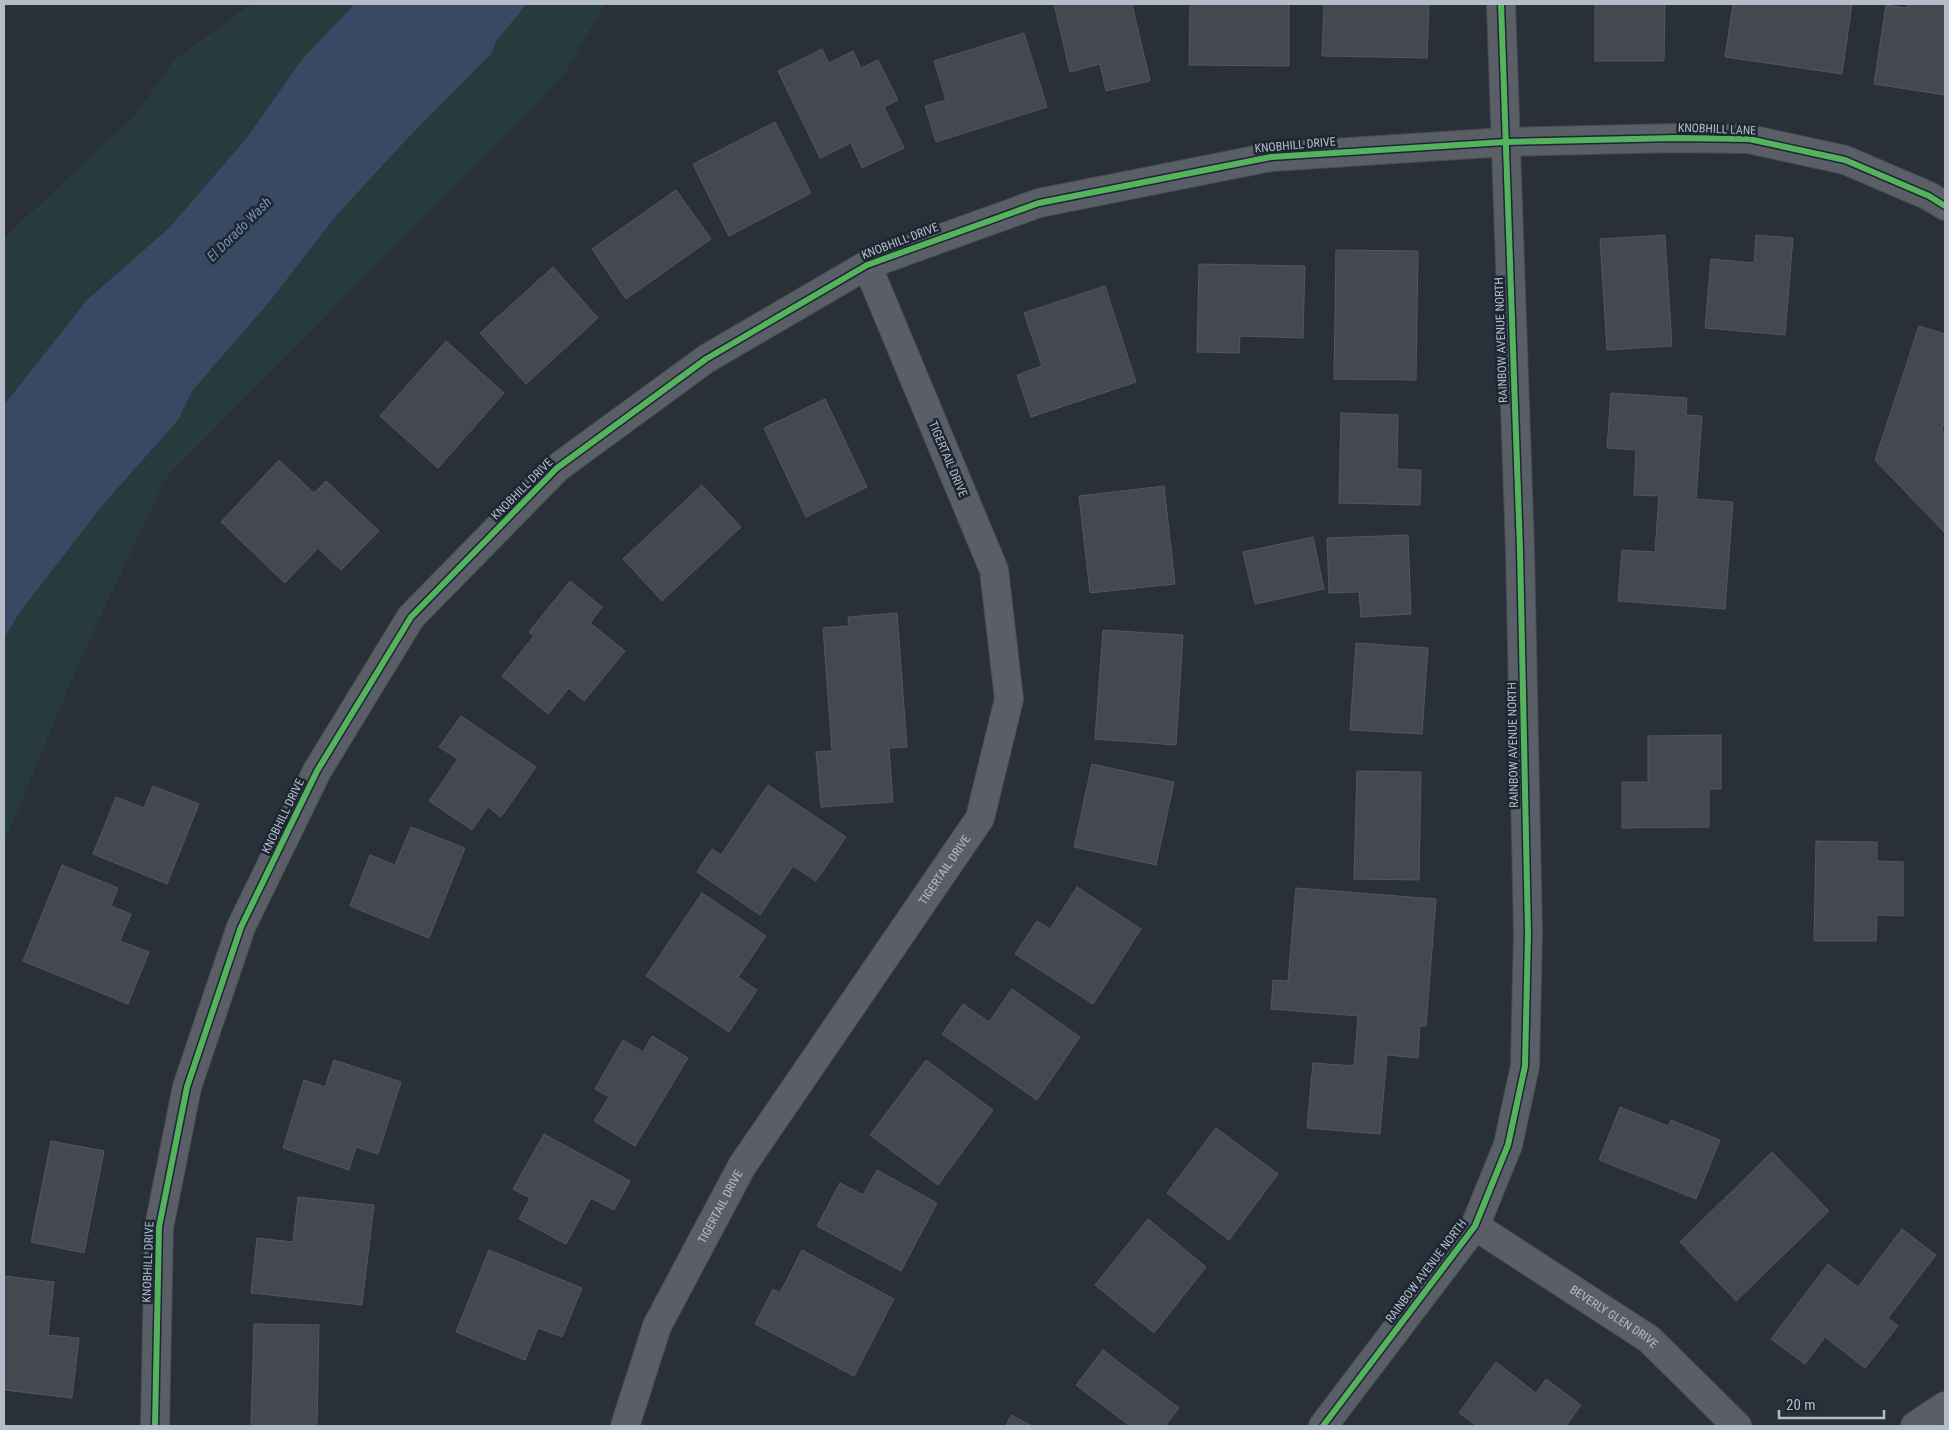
<svg xmlns="http://www.w3.org/2000/svg" width="1949" height="1430" font-family="'Roboto Condensed',sans-serif">
	<style>
		.green { fill: #273a3e }
		.water { fill: #384963 }
		.building { fill: #444950; stroke: #52575f }
		.lines { fill: none; stroke-linecap: round; stroke-linejoin: round }
		.minor-casing { stroke: #484c53; stroke-width: 30 }
		.minor { stroke: #5a5e66; stroke-width: 28 }
		.cycleway-casing { stroke: #1d2633; stroke-width: 9 }
		.cycleway { stroke: #56b35d; stroke-width: 6 }
		.labels { text-anchor: middle; stroke-width: 5; stroke-linejoin: round; paint-order: stroke }
		.street-label { font-size: 12px; fill: #b4bcc9; stroke: #1d2633 }
		.water-label { font-size: 14px; font-style: italic; fill: #7c92b1; stroke: #1d2633 }
	</style>
	<rect width="100%" height="100%" fill="#2a3038"/>
	<!-- green -->
	<path class="green" d="M 251,4 L 605,4 L 563,76 L 166,478 L 80,660 L 4,844 L 4,238 L 135,115 L 174,60 Z"/>
	<!-- water -->
	<path class="water" d="M 355,4 L 527,4 L 497,40 L 491,54 L 405,141 L 335,217 L 270,301 L 192,391 L 178,420 L 101,507 L 20,612 L 4,638 L 4,405 L 87,300 L 168,229 L 246,139 L 303,58 Z"/>
	<!-- building -->
	<g class="building">
		<path d="M 1054,4 L 1132,4 L 1150,81 L 1106,91 L 1100,64 L 1070,72 Z"/>
		<path d="M 1190,4 L 1289,4 L 1289,66 L 1189,65 Z"/>
		<path d="M 1324,4 L 1429,4 L 1427,58 L 1322,56 Z"/>
		<path d="M 1595,4 L 1665,4 L 1664,61 L 1595,61 Z"/>
		<path d="M 1733,4 L 1852,4 L 1842,74 L 1725,57 Z"/>
		<path d="M 1908,4 L 1945,4 L 1945,95 L 1874,84 L 1886,5 L 1907,8 Z"/>
		<path d="M 1024,33 L 1047,107 L 936,142 L 925,106 L 946,100 L 934,61 Z"/>
		<path d="M 822,49 L 829,63 L 853,51 L 861,68 L 878,60 L 898,100 L 884,107 L 904,148 L 862,168 L 851,143 L 820,158 L 778,71 Z"/>
		<path d="M 775,122 L 811,193 L 729,236 L 693,164 Z"/>
		<path d="M 676,190 L 711,239 L 626,299 L 592,249 Z"/>
		<path d="M 1665,235 L 1672,346 L 1607,350 L 1600,239 Z"/>
		<path d="M 1756,235 L 1793,238 L 1785,335 L 1705,328 L 1711,259 L 1754,263 Z"/>
		<path d="M 1336,250 L 1418,251 L 1416,380 L 1334,379 Z"/>
		<path d="M 1199,264 L 1305,266 L 1303,338 L 1240,336 L 1239,353 L 1197,352 Z"/>
		<path d="M 553,267 L 598,318 L 526,384 L 480,333 Z"/>
		<path d="M 1105,286 L 1136,382 L 1031,417 L 1017,375 L 1042,366 L 1024,313 Z"/>
		<path d="M 1919,326 L 1945,334 L 1945,419 L 1942,430 L 1945,434 L 1945,533 L 1875,460 Z"/>
		<path d="M 446,341 L 504,393 L 438,468 L 380,416 Z"/>
		<path d="M 1611,393 L 1687,398 L 1686,415 L 1702,416 L 1696,499 L 1733,502 L 1725,609 L 1618,601 L 1622,550 L 1655,552 L 1659,496 L 1634,495 L 1636,450 L 1607,448 Z"/>
		<path d="M 825,399 L 867,487 L 806,517 L 764,428 Z"/>
		<path d="M 1341,413 L 1398,415 L 1397,469 L 1421,470 L 1420,505 L 1339,503 Z"/>
		<path d="M 279,460 L 314,493 L 326,481 L 379,531 L 341,570 L 318,548 L 285,583 L 221,522 Z"/>
		<path d="M 702,485 L 741,527 L 662,601 L 623,559 Z"/>
		<path d="M 1164,486 L 1175,584 L 1090,593 L 1079,496 Z"/>
		<path d="M 1408,535 L 1411,614 L 1361,617 L 1359,592 L 1329,593 L 1327,538 Z"/>
		<path d="M 1313,537 L 1324,589 L 1255,604 L 1243,552 Z"/>
		<path d="M 570,581 L 602,607 L 590,623 L 625,651 L 584,701 L 569,688 L 548,714 L 502,676 L 534,636 L 529,632 Z"/>
		<path d="M 897,613 L 907,747 L 889,748 L 893,802 L 821,807 L 816,752 L 832,751 L 823,628 L 849,626 L 848,617 Z"/>
		<path d="M 1103,630 L 1183,635 L 1176,745 L 1095,739 Z"/>
		<path d="M 1356,643 L 1428,648 L 1422,734 L 1350,730 Z"/>
		<path d="M 461,716 L 536,767 L 501,817 L 488,807 L 472,830 L 429,801 L 458,759 L 439,747 Z"/>
		<path d="M 1721,735 L 1721,789 L 1709,789 L 1709,827 L 1622,828 L 1622,782 L 1648,782 L 1648,736 Z"/>
		<path d="M 1092,764 L 1174,782 L 1156,865 L 1074,847 Z"/>
		<path d="M 1357,771 L 1421,772 L 1419,880 L 1354,879 Z"/>
		<path d="M 768,785 L 846,837 L 816,881 L 793,866 L 760,915 L 697,872 L 712,849 L 721,855 Z"/>
		<path d="M 153,786 L 199,804 L 167,884 L 93,854 L 116,797 L 144,808 Z"/>
		<path d="M 411,827 L 465,848 L 429,938 L 350,906 L 370,855 L 395,865 Z"/>
		<path d="M 1816,841 L 1877,842 L 1877,861 L 1903,862 L 1903,916 L 1877,915 L 1876,941 L 1814,941 Z"/>
		<path d="M 62,865 L 118,888 L 111,906 L 131,914 L 120,941 L 149,952 L 128,1004 L 23,961 Z"/>
		<path d="M 1077,887 L 1141,929 L 1093,1004 L 1015,954 L 1037,921 L 1050,929 Z"/>
		<path d="M 1296,888 L 1436,899 L 1426,1026 L 1420,1026 L 1418,1058 L 1387,1055 L 1380,1134 L 1307,1128 L 1313,1063 L 1354,1066 L 1358,1016 L 1271,1009 L 1273,980 L 1288,981 Z"/>
		<path d="M 702,893 L 766,936 L 738,977 L 757,990 L 729,1032 L 646,976 Z"/>
		<path d="M 1012,989 L 1080,1037 L 1037,1100 L 942,1034 L 963,1004 L 989,1022 Z"/>
		<path d="M 652,1036 L 688,1058 L 635,1146 L 594,1121 L 609,1097 L 595,1089 L 623,1040 L 643,1052 Z"/>
		<path d="M 334,1060 L 401,1082 L 378,1154 L 356,1147 L 349,1170 L 283,1148 L 304,1080 L 325,1087 Z"/>
		<path d="M 926,1060 L 993,1110 L 938,1185 L 870,1135 Z"/>
		<path d="M 1620,1107 L 1668,1126 L 1671,1120 L 1720,1140 L 1696,1199 L 1599,1160 Z"/>
		<path d="M 1216,1128 L 1278,1174 L 1229,1240 L 1167,1193 Z"/>
		<path d="M 544,1134 L 630,1181 L 614,1210 L 591,1198 L 566,1244 L 519,1219 L 530,1198 L 513,1189 Z"/>
		<path d="M 51,1141 L 104,1151 L 84,1253 L 31,1242 Z"/>
		<path d="M 1772,1152 L 1829,1211 L 1736,1301 L 1680,1242 Z"/>
		<path d="M 877,1170 L 937,1203 L 901,1271 L 817,1226 L 840,1183 L 863,1195 Z"/>
		<path d="M 298,1197 L 374,1205 L 362,1305 L 251,1293 L 257,1238 L 293,1242 Z"/>
		<path d="M 1148,1219 L 1206,1267 L 1154,1333 L 1095,1285 Z"/>
		<path d="M 1902,1229 L 1936,1255 L 1888,1318 L 1898,1326 L 1865,1368 L 1825,1337 L 1805,1364 L 1771,1339 L 1828,1264 L 1858,1287 Z"/>
		<path d="M 489,1250 L 582,1288 L 562,1337 L 538,1328 L 525,1360 L 456,1332 Z"/>
		<path d="M 802,1250 L 894,1299 L 854,1376 L 755,1324 L 773,1289 L 780,1293 Z"/>
		<path d="M 4,1276 L 54,1282 L 48,1335 L 79,1338 L 72,1398 L 4,1390 Z"/>
		<path d="M 254,1324 L 319,1325 L 317,1426 L 251,1426 Z"/>
		<path d="M 1103,1350 L 1179,1408 L 1165,1426 L 1130,1426 L 1076,1385 Z"/>
		<path d="M 1496,1362 L 1536,1393 L 1546,1379 L 1581,1405 L 1566,1426 L 1477,1426 L 1459,1413 Z"/>
		<path d="M 1011,1415 L 1032,1426 L 1006,1426 Z"/>
	</g>
	<g class="lines">
		<defs>
			<g id="minor">
				<path id="s1" d="M 1475,1226 L 1649,1339 L 1737,1426"/>
				<path d="M 155,1426 L 159,1227 L 187,1087 L 241,927 L 317,771 L 411,617 L 557,468 L 706,359 L 867,265 L 1039,203 L 1271,157 L 1505,142 L 1676,138 L 1749,139 L 1845,160 L 1929,196 L 1945,206"/>
				<path id="s2" d="M 625,1426 L 657,1326 L 742,1166 L 980,818 L 1009,699 L 994,570 L 867,265"/>
				<path d="M 1323,1426 L 1475,1226 L 1508,1145 L 1525,1066 L 1528,933 L 1520,550 L 1501,4"/>
				<path d="M 1915,1426 L 1945,1406"/>
			</g>
		</defs>
		<!-- minor casing -->
		<use href="#minor" class="minor-casing"/>
		<!-- minor -->
		<use href="#minor" class="minor"/>
		<defs>
			<g id="cycleway">
				<path d="M 155,1426 L 159,1227 L 187,1087 L 241,927 L 317,771 L 411,617 L 557,468 L 706,359 L 867,265 L 1039,203 L 1271,157 L 1505,142 L 1676,138 L 1749,139 L 1845,160 L 1929,196 L 1945,206"/>
				<path d="M 1323,1426 L 1475,1226 L 1508,1145 L 1525,1066 L 1528,933 L 1520,550 L 1501,4"/>
			</g>
		</defs>
		<!-- cycleway casing -->
		<use href="#cycleway" class="cycleway-casing"/>
		<!-- cycleway -->
		<use href="#cycleway" class="cycleway"/>
	</g>
	<g class="labels">
		<!-- street labels -->
		<g class="street-label">
			<text transform="translate(1717 129) rotate(2)" y="4">KNOBHILL LANE</text>
			<text transform="translate(1295 145) rotate(-5)" y="4">KNOBHILL DRIVE</text>
			<text transform="translate(900 241) rotate(-21)" y="4">KNOBHILL DRIVE</text>
			<text transform="translate(1501 340) rotate(-92)" y="4">RAINBOW AVENUE NORTH</text>
			<text transform="translate(948 459) rotate(67)" y="4">TIGERTAIL DRIVE</text>
			<text transform="translate(522 489) rotate(-45)" y="4">KNOBHILL DRIVE</text>
			<text transform="translate(1513 745) rotate(-91)" y="4">RAINBOW AVENUE NORTH</text>
			<text transform="translate(283 816) rotate(-64)" y="4">KNOBHILL DRIVE</text>
			<text dy="4" stroke="none"><textPath href="#s2" startOffset="645">TIGERTAIL DRIVE</textPath></text>
			<text dy="4" stroke="none"><textPath href="#s2" startOffset="240">TIGERTAIL DRIVE</textPath></text>
			<text transform="translate(148 1262) rotate(-88)" y="4">KNOBHILL DRIVE</text>
			<text transform="translate(1426 1271) rotate(-53)" y="4">RAINBOW AVENUE NORTH</text>
			<text dy="4" stroke="none"><textPath href="#s1" startOffset="166">BEVERLY GLEN DRIVE</textPath></text>
		</g>
		<!-- water labels -->
		<g class="water-label">
			<text transform="translate(239 229) rotate(-45)" y="5">El Dorado Wash</text>
		</g>
	</g>
	<!-- border -->
	<rect width="1949" height="1430" fill="none" stroke="#b4bcc9" stroke-width="10"/>
	<!-- scale -->
	<path d="M1779 1410v8h105v-8" fill="none" stroke="#b4bcc9" stroke-width="2.5"/>
	<text x="1786" y="1410" font-size="15" fill="#b4bcc9" stroke="#1d2633" stroke-width="4" paint-order="stroke">20 m</text>
</svg>
